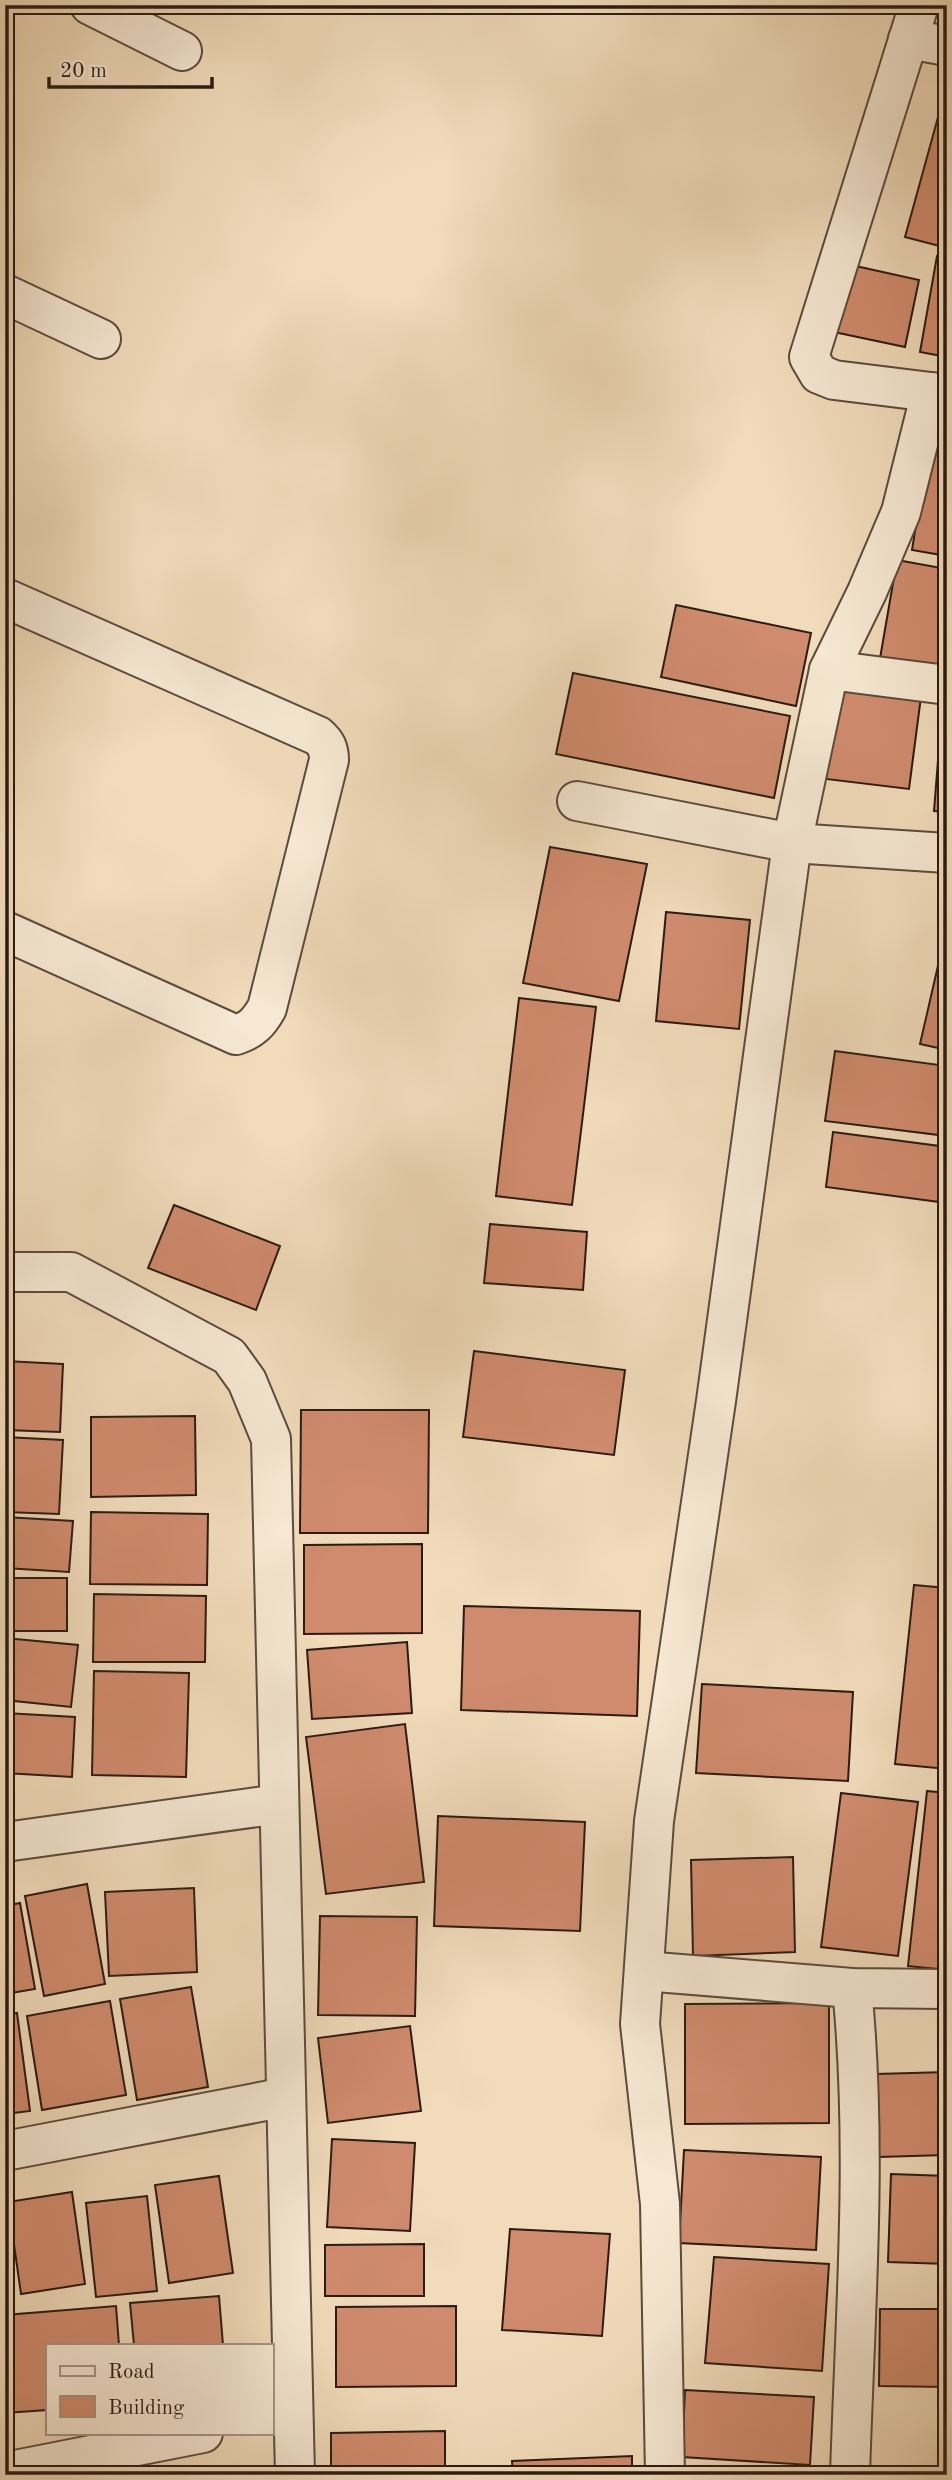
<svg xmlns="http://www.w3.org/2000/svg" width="952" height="2480" font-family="'Old Standard TT',serif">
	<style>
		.building { fill: #d08b6e; stroke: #2b1b13; stroke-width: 2 }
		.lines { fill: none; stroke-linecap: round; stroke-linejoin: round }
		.minor-casing { stroke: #5c4b3d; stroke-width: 42 }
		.minor { stroke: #f6e8d3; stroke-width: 38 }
	</style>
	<rect width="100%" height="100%" fill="#f1dbbb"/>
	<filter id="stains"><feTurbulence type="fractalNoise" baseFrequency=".00286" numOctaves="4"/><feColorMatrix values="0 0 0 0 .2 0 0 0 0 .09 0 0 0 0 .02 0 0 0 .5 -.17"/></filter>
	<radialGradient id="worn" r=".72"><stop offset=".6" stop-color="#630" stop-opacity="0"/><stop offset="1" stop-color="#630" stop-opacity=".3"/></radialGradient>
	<!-- building -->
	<g class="building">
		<path d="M 940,110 L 947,112 L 947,248 L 905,237 Z"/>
		<path d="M 937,256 L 947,257 L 947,357 L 920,352 Z"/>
		<path d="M 842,263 L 919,280 L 905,347 L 829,331 Z"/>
		<path d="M 929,444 L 947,446 L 947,556 L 912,550 Z"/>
		<path d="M 897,560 L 947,569 L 947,682 L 878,670 Z"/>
		<path d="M 676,605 L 811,633 L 796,706 L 661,677 Z"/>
		<path d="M 573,673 L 790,716 L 774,798 L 556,754 Z"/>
		<path d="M 838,679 L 922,689 L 909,789 L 826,779 Z"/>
		<path d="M 943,697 L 947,697 L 947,812 L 934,811 Z"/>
		<path d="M 550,847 L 647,864 L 619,1001 L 523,983 Z"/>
		<path d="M 666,912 L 750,920 L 739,1029 L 656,1021 Z"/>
		<path d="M 940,957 L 947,959 L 947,1050 L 920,1044 Z"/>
		<path d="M 519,998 L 596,1007 L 572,1205 L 496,1196 Z"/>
		<path d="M 835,1051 L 947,1066 L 947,1136 L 825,1121 Z"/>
		<path d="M 833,1132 L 947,1147 L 947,1203 L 826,1187 Z"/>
		<path d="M 174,1205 L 280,1246 L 256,1310 L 148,1268 Z"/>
		<path d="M 490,1224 L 587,1232 L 583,1290 L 484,1283 Z"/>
		<path d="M 474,1351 L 625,1370 L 614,1455 L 463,1437 Z"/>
		<path d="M 5,1361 L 63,1364 L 60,1432 L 5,1430 Z"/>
		<path d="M 301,1410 L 429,1410 L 428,1533 L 300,1533 Z"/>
		<path d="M 195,1416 L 196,1495 L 91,1497 L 91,1417 Z"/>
		<path d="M 5,1437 L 63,1440 L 59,1514 L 5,1512 Z"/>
		<path d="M 91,1512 L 208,1514 L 207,1585 L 90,1584 Z"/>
		<path d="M 5,1517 L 73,1521 L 69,1572 L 5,1568 Z"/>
		<path d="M 947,1520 L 947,1574 L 940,1573 Z"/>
		<path d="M 422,1544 L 422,1633 L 304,1634 L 304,1545 Z"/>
		<rect x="5" y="1578" width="62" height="53"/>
		<path d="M 914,1585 L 947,1588 L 947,1769 L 895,1764 Z"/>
		<path d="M 94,1594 L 206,1596 L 205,1662 L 93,1662 Z"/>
		<path d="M 464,1606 L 640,1611 L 637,1716 L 461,1710 Z"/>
		<path d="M 5,1638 L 78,1645 L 71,1707 L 5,1700 Z"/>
		<path d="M 407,1642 L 412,1713 L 312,1719 L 307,1650 Z"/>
		<path d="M 94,1671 L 189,1673 L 186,1777 L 92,1775 Z"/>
		<path d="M 702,1684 L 853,1692 L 848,1781 L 696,1773 Z"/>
		<path d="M 5,1713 L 75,1717 L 72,1777 L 5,1773 Z"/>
		<path d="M 405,1724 L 424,1882 L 326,1894 L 306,1737 Z"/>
		<path d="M 927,1791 L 947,1793 L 947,1970 L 908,1966 Z"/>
		<path d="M 841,1793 L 918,1802 L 898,1956 L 821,1947 Z"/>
		<path d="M 438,1816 L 585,1822 L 580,1931 L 434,1926 Z"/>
		<path d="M 793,1857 L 795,1952 L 693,1956 L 691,1860 Z"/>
		<path d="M 87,1884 L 105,1984 L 44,1996 L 25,1896 Z"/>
		<path d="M 194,1888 L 197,1972 L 109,1976 L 105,1892 Z"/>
		<path d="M 20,1903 L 35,1989 L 5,1994 L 5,1906 Z"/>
		<path d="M 320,1916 L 417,1917 L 415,2016 L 318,2015 Z"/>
		<path d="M 191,1987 L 208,2087 L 137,2100 L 120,1999 Z"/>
		<path d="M 110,2001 L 126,2095 L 42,2110 L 27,2016 Z"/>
		<path d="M 829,2003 L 829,2123 L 685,2124 L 685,2004 Z"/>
		<path d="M 17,2013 L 30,2111 L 5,2114 L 5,2015 Z"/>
		<path d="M 410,2026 L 421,2111 L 328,2123 L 318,2038 Z"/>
		<path d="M 947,2072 L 947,2155 L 878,2157 L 876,2074 Z"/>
		<path d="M 332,2139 L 415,2143 L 410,2231 L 327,2227 Z"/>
		<path d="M 684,2150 L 821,2157 L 816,2250 L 679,2243 Z"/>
		<path d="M 891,2174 L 947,2176 L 947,2264 L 888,2262 Z"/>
		<path d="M 219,2176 L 233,2273 L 169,2283 L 155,2185 Z"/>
		<path d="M 72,2192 L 85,2284 L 21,2294 L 8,2202 Z"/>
		<path d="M 147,2196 L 157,2291 L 96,2297 L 86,2203 Z"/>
		<path d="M 510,2229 L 610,2234 L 602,2336 L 502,2330 Z"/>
		<path d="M 424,2244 L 424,2296 L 325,2296 L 325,2245 Z"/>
		<path d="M 714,2257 L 829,2264 L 822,2371 L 705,2363 Z"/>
		<path d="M 5,2260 L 12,2305 L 5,2306 Z"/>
		<path d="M 219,2296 L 223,2345 L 134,2345 L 130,2303 Z"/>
		<path d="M 116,2306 L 119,2345 L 47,2345 L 47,2410 L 5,2413 L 5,2315 Z"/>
		<path d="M 456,2306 L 456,2386 L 336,2387 L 336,2307 Z"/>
		<path d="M 880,2309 L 947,2309 L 947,2387 L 879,2386 Z"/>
		<path d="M 685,2390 L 814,2397 L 810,2465 L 682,2457 Z"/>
		<path d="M 445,2431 L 445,2475 L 331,2475 L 331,2433 Z"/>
		<path d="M 632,2456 L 632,2475 L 513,2475 L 512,2461 Z"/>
		<path d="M 119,2469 L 231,2475 L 119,2475 Z"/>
	</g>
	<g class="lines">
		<defs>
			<g id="minor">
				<path d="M 90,5 L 182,51"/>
				<path d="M 919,5 L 809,357 L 819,374 L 834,380 L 947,394"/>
				<path d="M 908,39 L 947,46"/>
				<path d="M 5,294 L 101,339"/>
				<path d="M 5,598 L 318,736 C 326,743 329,749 329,760 L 267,1008 C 259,1022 252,1030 236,1035 L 5,931"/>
				<path d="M 829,670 L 947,685"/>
				<path d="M 577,801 L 792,843 L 947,853"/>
				<path d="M 5,1272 L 71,1272 L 229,1356 L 247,1381 L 271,1439 L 295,2475"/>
				<path d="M 5,1842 L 279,1804"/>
				<path d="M 644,1971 L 852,1988 L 947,1989"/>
				<path d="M 5,2151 L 286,2097"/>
				<path d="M 5,2472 L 203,2433"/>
				<path d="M 665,2475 L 660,2204 L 640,2024 L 654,1821 L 716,1401 L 792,843 L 829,670 L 867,592 L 901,512 L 931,392"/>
				<path d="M 850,2475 C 855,2313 868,2149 852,1988"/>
			</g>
		</defs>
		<!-- minor casing -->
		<use href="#minor" class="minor-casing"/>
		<!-- minor -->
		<use href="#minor" class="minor"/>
	</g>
	<!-- margin -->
	<rect width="952" height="2480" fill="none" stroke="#f1dbbb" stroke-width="28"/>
	<rect x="7" y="7" width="938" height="2466" fill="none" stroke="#2b1b13" stroke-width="3.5"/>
	<rect x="14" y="14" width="924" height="2452" fill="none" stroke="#2b1b13" stroke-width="2"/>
	<!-- legend -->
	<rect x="46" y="2344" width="228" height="91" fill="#f6e8d3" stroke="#a59686" stroke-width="2"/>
	<rect x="60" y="2366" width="35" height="10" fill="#f6e8d3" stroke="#a59686" stroke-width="2"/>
	<text x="108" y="2378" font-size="21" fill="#2b1b13">Road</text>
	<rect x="60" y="2396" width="35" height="21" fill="#d08b6e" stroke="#a59686" stroke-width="2"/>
	<text x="108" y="2414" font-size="21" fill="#2b1b13">Building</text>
	<!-- scale -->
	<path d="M49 77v10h163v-10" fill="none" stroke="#2b1b13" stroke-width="3.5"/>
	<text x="60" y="77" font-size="21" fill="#2b1b13" stroke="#f6e8d3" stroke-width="5" paint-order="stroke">20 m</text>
	<rect width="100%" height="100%" filter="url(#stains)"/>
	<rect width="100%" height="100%" fill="url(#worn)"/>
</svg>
